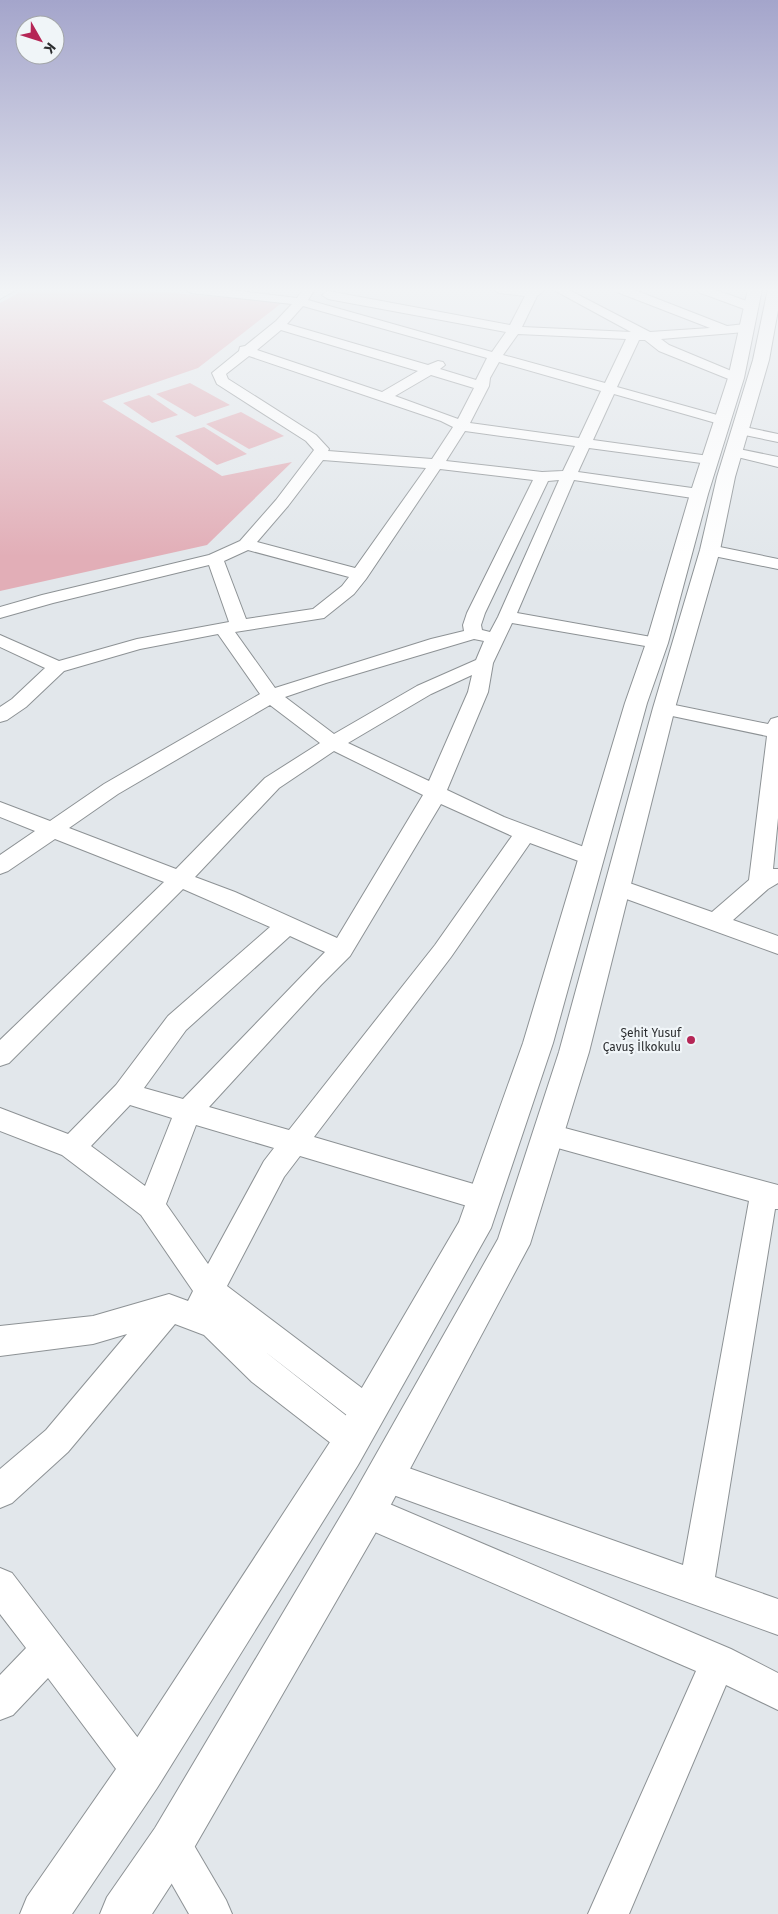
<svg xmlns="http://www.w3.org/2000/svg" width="778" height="1914" font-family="'Fira Sans',sans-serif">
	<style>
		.green { fill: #e2aeb7 }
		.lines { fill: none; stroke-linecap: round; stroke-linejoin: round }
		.minor-casing { stroke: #8d9295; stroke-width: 2 }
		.secondary-casing { stroke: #8d9295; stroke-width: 2 }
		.minor { fill: #fff; fill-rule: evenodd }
		.secondary { fill: #fff; fill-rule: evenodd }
		.poi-dot { fill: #b52656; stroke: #f0f5f8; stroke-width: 2 }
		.labels { text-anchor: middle; stroke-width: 4.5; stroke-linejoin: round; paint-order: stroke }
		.poi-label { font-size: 12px; fill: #2c2e30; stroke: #f0f5f8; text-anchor: end }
	</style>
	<rect width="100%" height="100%" fill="#e2e7eb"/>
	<!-- green -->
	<g class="green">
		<path d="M 26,289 L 123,289 L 283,302 L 198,368 L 102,401 L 222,476 L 292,462 L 207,545 L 0,591 L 0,303 Z"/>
		<path d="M 190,383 L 230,405 L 195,417 L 156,394 Z"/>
		<path d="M 149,395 L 178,415 L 152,423 L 123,403 Z"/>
		<path d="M 241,412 L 284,436 L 249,449 L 206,424 Z"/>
		<path d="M 204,427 L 247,454 L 217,465 L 175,436 Z"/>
	</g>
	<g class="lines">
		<defs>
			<g id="minor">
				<path d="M 2,289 L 17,289 L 0,299 L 0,290 Z"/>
				<path d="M 185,289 L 222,289 L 297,298 L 303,289 L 315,289 L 308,300 L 492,352 L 506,332 L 328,299 L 322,295 L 328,291 L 510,325 L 525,296 L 499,293 L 493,289 L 546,289 L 537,296 L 522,327 L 631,332 L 552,289 L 567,289 L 650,332 L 710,328 L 617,292 L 615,289 L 632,289 L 727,326 L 745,324 L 751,328 L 745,332 L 661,339 L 669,345 L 741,375 L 743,378 L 741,381 L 736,382 L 659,351 L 645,340 L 639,340 L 617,387 L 728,418 L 730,421 L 728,424 L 723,425 L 614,394 L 593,440 L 709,456 L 714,457 L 716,460 L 714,463 L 709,464 L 589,448 L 578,472 L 699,489 L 705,491 L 707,494 L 705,497 L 699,499 L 574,480 L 517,613 L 657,638 L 663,639 L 666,643 L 663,647 L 657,648 L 512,623 L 493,663 L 488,692 L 447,790 L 504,817 L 600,853 L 603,858 L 600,863 L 592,866 L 530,843 L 451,957 L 314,1137 L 494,1190 L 498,1199 L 494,1208 L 484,1211 L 300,1156 L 284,1177 L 227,1286 L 379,1401 L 384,1412 L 379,1423 L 368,1428 L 357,1423 L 263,1350 L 363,1429 L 368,1440 L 363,1451 L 352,1456 L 341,1451 L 252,1382 L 204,1335 L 175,1324 L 68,1452 L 12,1503 L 0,1508 L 0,1469 L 46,1430 L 127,1334 L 93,1344 L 0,1356 L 0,1326 L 93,1316 L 169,1294 L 188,1301 L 193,1291 L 141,1215 L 62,1155 L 0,1131 L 0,1108 L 68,1134 L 116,1085 L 168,1016 L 270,927 L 183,889 L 9,1063 L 0,1066 L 0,1040 L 164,882 L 55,839 L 8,871 L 0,874 L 0,855 L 35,831 L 0,817 L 0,802 L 50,821 L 104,784 L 260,694 L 218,634 L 140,649 L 64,671 L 26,707 L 7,720 L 0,722 L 0,707 L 12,699 L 45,668 L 0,647 L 0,635 L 59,661 L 137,639 L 229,622 L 209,565 L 53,603 L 0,618 L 0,607 L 42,595 L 209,555 L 240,541 L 276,500 L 314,450 L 306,441 L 217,384 L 212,373 L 239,351 L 240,347 L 245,346 L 276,321 L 292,304 L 191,293 ZM 303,306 L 487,358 L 476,380 L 440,369 L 445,365 L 443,362 L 438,361 L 428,365 L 287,324 ZM 281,330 L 418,371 L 382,392 L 257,350 ZM 518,334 L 626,339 L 605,383 L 503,355 ZM 249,356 L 441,421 L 453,427 L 432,459 L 328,451 L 329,449 L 316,435 L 228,379 L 226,374 ZM 499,362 L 601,391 L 579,438 L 470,423 L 489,386 L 490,378 ZM 431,375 L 474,388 L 458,419 L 395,396 ZM 465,431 L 575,446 L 563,471 L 542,472 L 446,461 ZM 323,460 L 426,468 L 355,568 L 257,542 L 288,506 ZM 440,469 L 533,480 L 467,613 L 463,625 L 464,631 L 431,639 L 275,688 L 235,632 L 324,618 L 354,594 L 366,579 ZM 559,480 L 498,617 L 490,632 L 482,630 L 481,625 L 485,613 L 548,481 ZM 248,550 L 349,577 L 342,586 L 313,609 L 246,619 L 224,561 ZM 474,639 L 484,641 L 476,660 L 417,686 L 334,734 L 285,697 L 326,683 ZM 472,675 L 468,692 L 429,781 L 348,743 L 431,694 ZM 270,705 L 320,743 L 265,778 L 176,869 L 69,828 L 118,794 ZM 334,751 L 423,795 L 337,938 L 235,892 L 195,877 L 279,788 ZM 441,804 L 512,836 L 435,945 L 289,1130 L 209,1107 L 321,985 L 350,956 ZM 290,936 L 325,952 L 183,1099 L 144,1088 L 186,1030 ZM 130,1105 L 172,1118 L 145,1186 L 91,1146 ZM 196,1125 L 274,1148 L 264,1161 L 208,1264 L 166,1204 Z"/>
				<path d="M 696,289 L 713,289 L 755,304 L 757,307 L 755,310 L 747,310 L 698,292 Z"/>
				<path d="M 740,426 L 778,434 L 778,442 L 735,433 L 733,430 L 735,427 Z"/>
				<path d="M 734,448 L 778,457 L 778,467 L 729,455 L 727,452 L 729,449 Z"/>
				<path d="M 710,545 L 778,559 L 778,569 L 704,554 L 702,550 L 704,546 Z"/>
				<path d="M 665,703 L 768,724 L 771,719 L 778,717 L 778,818 L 773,869 L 778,869 L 778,883 L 768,889 L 733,920 L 778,936 L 778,954 L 610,893 L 607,887 L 610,881 L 618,879 L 712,912 L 749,880 L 767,736 L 658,713 L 655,709 L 658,705 Z"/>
				<path d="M 546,1123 L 778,1185 L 778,1209 L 775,1209 L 715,1577 L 778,1599 L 778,1635 L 374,1488 L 370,1476 L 374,1464 L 386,1460 L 683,1565 L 749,1201 L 536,1142 L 533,1134 L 536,1126 Z"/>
				<path d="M 366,1494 L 731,1649 L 778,1673 L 778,1710 L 726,1685 L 629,1914 L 588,1914 L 696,1671 L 354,1523 L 349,1511 L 354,1499 Z"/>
				<path d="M 0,1568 L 12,1573 L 154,1759 L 160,1772 L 154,1785 L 141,1791 L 128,1785 L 48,1678 L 13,1715 L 0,1720 L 0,1675 L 26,1648 L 0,1614 Z"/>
				<path d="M 171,1824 L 185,1830 L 226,1900 L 232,1914 L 189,1914 L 157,1858 L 151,1844 L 157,1830 Z"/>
			</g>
			<g id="secondary">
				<path d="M 748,289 L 762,289 L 744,378 L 708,494 L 668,643 L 647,703 L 553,1043 L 491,1228 L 358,1465 L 157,1788 L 72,1914 L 20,1914 L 27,1897 L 125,1756 L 332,1439 L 459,1222 L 523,1043 L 625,703 L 646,643 L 690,494 L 728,378 Z"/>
				<path d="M 768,289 L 778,289 L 778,310 L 769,360 L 735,477 L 720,550 L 675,708 L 589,1052 L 530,1244 L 380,1525 L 187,1860 L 152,1914 L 100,1914 L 107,1897 L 155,1828 L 352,1497 L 498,1239 L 559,1052 L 653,708 L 700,550 L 717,477 L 753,360 Z"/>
			</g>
		</defs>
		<!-- minor casing -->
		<use href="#minor" class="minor-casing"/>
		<!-- secondary casing -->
		<use href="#secondary" class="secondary-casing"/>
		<!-- minor -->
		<use href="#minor" class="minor"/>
		<!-- secondary -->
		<use href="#secondary" class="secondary"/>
	</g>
	<!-- sky -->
	<linearGradient id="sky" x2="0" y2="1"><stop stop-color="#a4a5cb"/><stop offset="0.52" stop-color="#f2f4f6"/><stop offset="1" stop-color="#f2f4f6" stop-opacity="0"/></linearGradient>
	<rect width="778" height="557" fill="url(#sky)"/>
	<!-- markers -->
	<circle class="poi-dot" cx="691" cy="1040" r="5"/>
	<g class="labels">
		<!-- poi labels -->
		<g class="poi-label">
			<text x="681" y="1037">Şehit Yusuf<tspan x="681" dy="14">Çavuş İlkokulu</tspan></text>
		</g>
	</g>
	<!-- north arrow -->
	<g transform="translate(40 40) rotate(129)"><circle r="24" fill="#f0f5f8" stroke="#a2a5a8"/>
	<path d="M0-4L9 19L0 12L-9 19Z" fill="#b52656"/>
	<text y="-8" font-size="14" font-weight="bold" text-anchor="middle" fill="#2c2e30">K</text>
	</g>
</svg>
